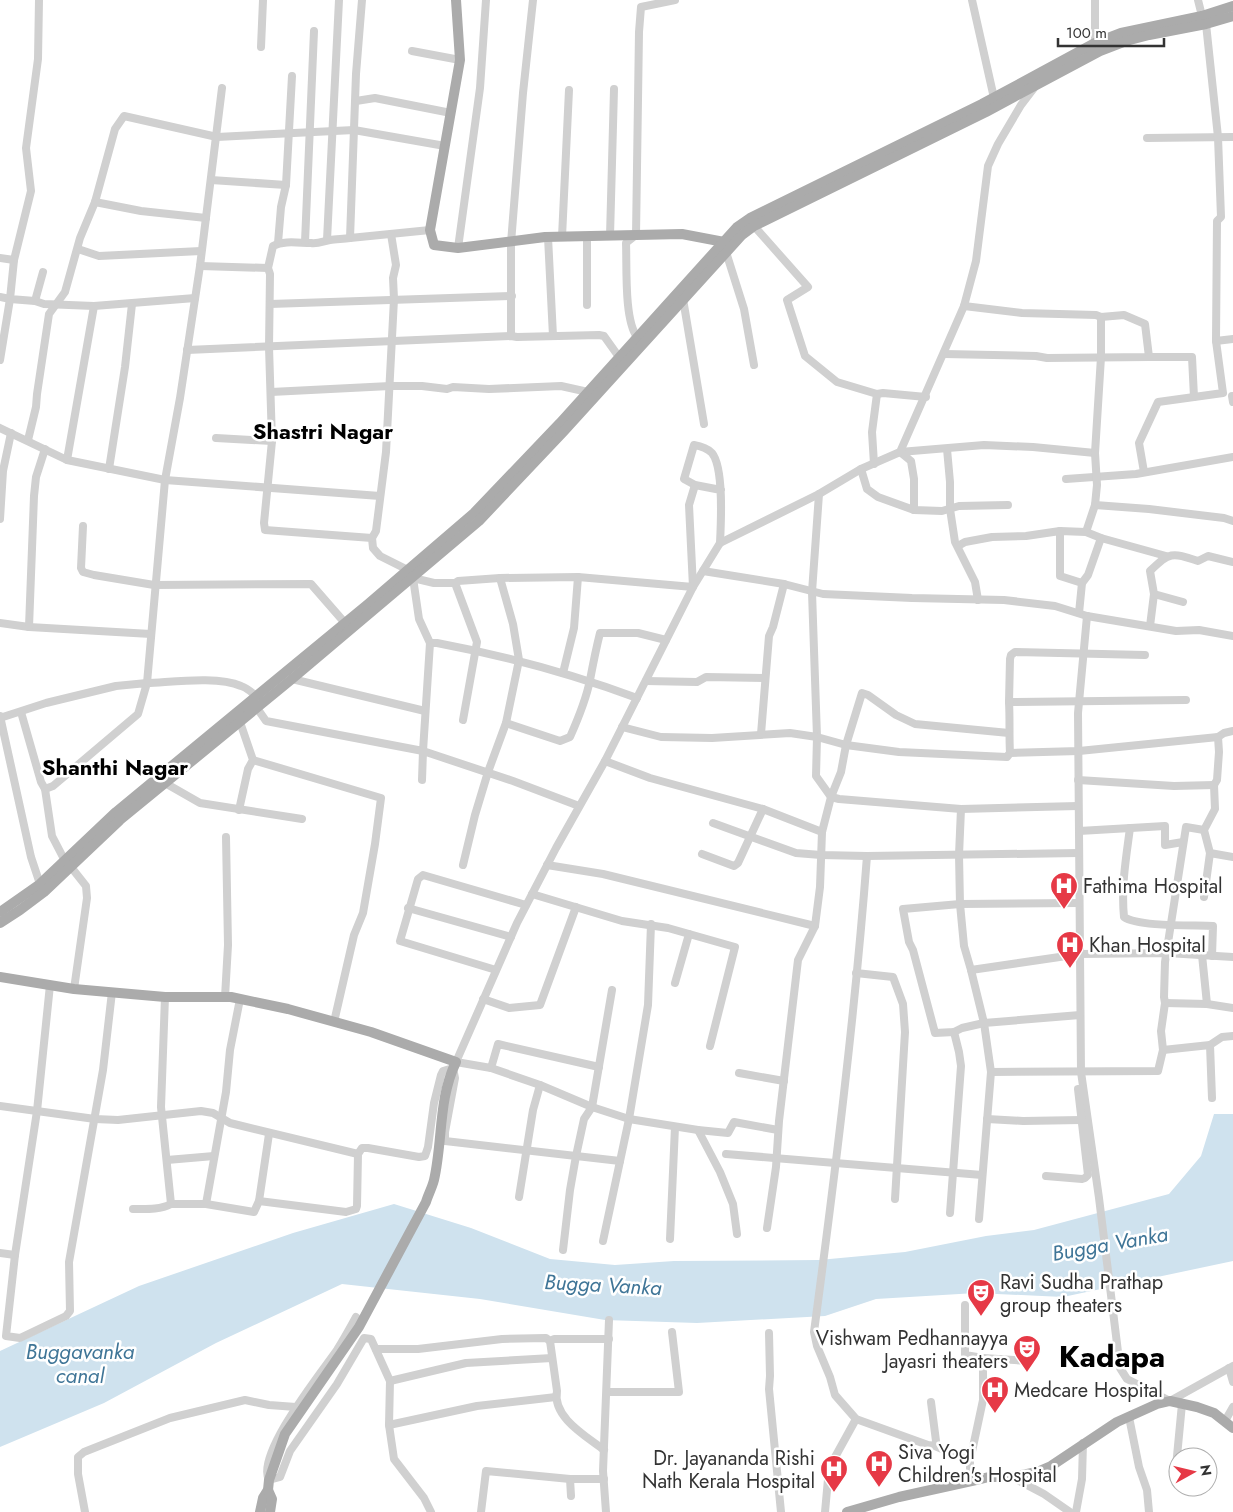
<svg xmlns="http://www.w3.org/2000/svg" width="1233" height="1512" font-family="Jost,sans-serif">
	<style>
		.water { fill: #cfe2ee }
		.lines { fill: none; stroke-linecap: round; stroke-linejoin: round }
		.minor { stroke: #d0d0d0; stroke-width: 8 }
		.major { stroke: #ababab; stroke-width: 10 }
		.labels { text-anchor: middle; stroke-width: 5; stroke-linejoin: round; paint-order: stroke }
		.poi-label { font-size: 20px; fill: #333; stroke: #fff; text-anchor: start }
		.water-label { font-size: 21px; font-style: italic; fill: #3f7597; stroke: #fff }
		.quarter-label { font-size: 22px; font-weight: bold; fill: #000; stroke: #fff }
		.town-label { font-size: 30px; font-weight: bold; fill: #000; stroke: #fff }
	</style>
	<rect width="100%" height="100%" fill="#fff"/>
	<!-- water -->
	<path class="water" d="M 1214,1114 L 1233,1114 L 1233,1261 L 1063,1297 L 976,1293 L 876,1299 L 825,1316 L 697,1323 L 605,1320 L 480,1299 L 342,1284 L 216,1343 L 104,1403 L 0,1447 L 0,1351 L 139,1286 L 293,1233 L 394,1204 L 471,1228 L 550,1259 L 615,1265 L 674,1261 L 819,1260 L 905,1252 L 986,1236 L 1034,1230 L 1169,1194 L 1201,1156 Z"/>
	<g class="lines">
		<!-- minor -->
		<g class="minor">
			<path d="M 39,0 L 38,59 L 26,148 L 31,191 L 14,260 L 10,299 L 35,301 L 43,272"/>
			<path d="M 362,0 L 356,74 L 350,238 L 430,230"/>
			<path d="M 972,0 L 994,98 L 997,99"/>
			<path d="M 1198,0 L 1202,16"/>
			<path d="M 1095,43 L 1095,0"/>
			<path d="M 261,47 L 263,0"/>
			<path d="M 412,51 L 460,60"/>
			<path d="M 222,88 L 200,266 L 180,398 L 165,480 L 147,683 C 173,682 218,676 241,686 C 248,688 255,695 260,700"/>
			<path d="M 356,101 L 375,98 L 451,113"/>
			<path d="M 1147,138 L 1233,137"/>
			<path d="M 211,180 L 286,185"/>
			<path d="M 95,202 L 141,211 L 206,218"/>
			<path d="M 754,226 L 808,287 L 787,300 L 805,356 L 837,382 L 877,394 L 883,393 L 926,397"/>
			<path d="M 391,234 L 396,265 L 393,278 L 394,299 L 386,452 L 376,531 L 372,538 L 373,548 L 380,556 L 408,570 L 411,574"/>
			<path d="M 587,236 L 587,305"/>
			<path d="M 610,236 L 614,89"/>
			<path d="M 548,237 L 553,336"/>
			<path d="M 562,237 L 569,90"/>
			<path d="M 350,238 C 343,239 336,239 330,240 C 324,241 318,244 311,243 C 299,243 284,240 273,246 L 268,268 L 270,274 L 269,347 L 272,441 L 264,523 L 265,530 L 372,538"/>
			<path d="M 327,240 L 339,0"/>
			<path d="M 305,242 L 314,31"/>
			<path d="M 278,243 L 281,207 L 286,185 L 292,76"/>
			<path d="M 458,248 L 480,88 L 486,0"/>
			<path d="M 78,249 L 99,256 L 201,251"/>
			<path d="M 726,252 L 744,309 L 754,365"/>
			<path d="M 0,258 L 14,260"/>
			<path d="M 200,266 L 268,268"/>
			<path d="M 0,297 L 10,299 L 0,360"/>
			<path d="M 683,299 L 704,424"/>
			<path d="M 35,301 L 44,304 L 94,306 L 195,298"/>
			<path d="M 270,304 L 512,296"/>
			<path d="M 511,336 L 511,243 L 523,93 L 533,0"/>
			<path d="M 637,337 C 624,319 627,267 626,243 L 636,235 L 639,32 L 641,7 L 675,0"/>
			<path d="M 1216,341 L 1233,339"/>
			<path d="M 187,350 L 511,336 L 517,337 L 599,335 L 604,336 L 619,357"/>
			<path d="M 944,354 L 1036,356 L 1047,358 L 1149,357 L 1145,324 L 1124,315 L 1101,317 L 1096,315 L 1022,313 L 964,306"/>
			<path d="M 1149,357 L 1192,357 L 1194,397"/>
			<path d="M 271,392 L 390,386 L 422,386 L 447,389 L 453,387 L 489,389 L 561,386 L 588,392"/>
			<path d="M 1233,396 L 1232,396 L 1233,402"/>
			<path d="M 0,428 L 67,460 L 165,480 L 380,496"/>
			<path d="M 216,438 L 272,441"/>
			<path d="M 28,440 L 36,407 L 37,394 L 49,314 L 65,292 L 80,238 L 95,202 L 115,129 L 124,116 L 217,137 L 354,130 L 445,146"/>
			<path d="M 947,449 L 950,482 L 950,509 L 955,542 L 975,582 L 978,600"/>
			<path d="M 67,460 L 94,306"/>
			<path d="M 874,464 L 872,432 L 877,394"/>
			<path d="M 109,469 L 125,367 L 132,304"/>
			<path d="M 861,469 L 867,489 L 878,497 L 914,510 L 942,511 L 959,506 L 1008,505"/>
			<path d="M 1144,472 L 1139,443 L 1158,402 L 1223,393 L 1216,341 L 1217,221 L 1221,217 L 1218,137 L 1206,24"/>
			<path d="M 1066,479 L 1136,474 L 1233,457"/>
			<path d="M 819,494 L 812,592 L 817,737 L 816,776 L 831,797 L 839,799 L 961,809 L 1078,806"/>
			<path d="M 1095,505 L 1149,509 L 1224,518 L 1233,521"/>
			<path d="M 914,510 L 914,479 L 911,461 L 900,452 L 984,445 L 1033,447 L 1095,453"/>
			<path d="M 0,519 L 3,471 L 11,433"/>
			<path d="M 83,526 L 81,568 L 83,572 L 94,575 L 154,585 L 311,584 L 345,623"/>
			<path d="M 1060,531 L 1060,576 L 1082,583"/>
			<path d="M 1086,532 L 1095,505 L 1097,485 L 1095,453 L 1101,357 L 1101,317"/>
			<path d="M 720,543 C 721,523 724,468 712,453 C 708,449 700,446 694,445 L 684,479 L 695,485 L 721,490"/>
			<path d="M 958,546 L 965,542 L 992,537 L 1026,536 L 1060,531 L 1086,532 L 1101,538 L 1166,556"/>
			<path d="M 703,571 L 784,584 L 823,594 L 912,598 L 1004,600 L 1055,606 L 1087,616 L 1176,631 L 1199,630 L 1233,636"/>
			<path d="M 455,583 L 477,642 L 463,720"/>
			<path d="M 1183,602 L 1154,594 L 1150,571 C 1170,552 1171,552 1198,561 L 1208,556 L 1233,562"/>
			<path d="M 1079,613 L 1082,583 L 1088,575 L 1101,538"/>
			<path d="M 1087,616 L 1078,713 L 1081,1072 L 1099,1198 L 1120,1368 L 1127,1379 L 1170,1401 L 1233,1366"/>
			<path d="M 0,623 L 29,627 L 151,634"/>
			<path d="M 1150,626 L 1154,594"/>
			<path d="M 29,627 L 34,496 L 36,477 L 45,449"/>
			<path d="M 430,643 L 437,643 C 506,656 572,674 637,698"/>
			<path d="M 1145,655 L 1015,652 L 1011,655 L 1010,659 L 1009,702 L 1186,700"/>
			<path d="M 563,673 L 574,628 L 578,577"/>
			<path d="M 292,679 L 425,711"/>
			<path d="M 646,681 L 697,682 L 706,677 L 765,678"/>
			<path d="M 1009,702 C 1010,719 1009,736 1010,753"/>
			<path d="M 257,708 L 266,721 L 423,751 L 430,643 L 419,619 L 413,578 L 434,583 L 455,583 L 458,581 L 500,578 L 578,577 L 693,587 L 689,505 L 695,485"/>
			<path d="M 21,712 L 41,782 L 45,789 L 52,836 L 65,861 L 71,867 L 86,886 L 87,898 L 74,989"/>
			<path d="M 0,716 L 31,857 L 40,884"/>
			<path d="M 0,718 L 46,703 L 116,686 L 147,683 L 138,714 L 53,786 L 45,789"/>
			<path d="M 506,723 L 560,741 L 570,737 C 578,719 586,700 590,680 C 593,664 596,649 600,633 L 638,633 L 666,640"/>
			<path d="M 622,727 L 661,737 L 712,738 L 790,733 L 817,737 L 846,745 L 899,752 L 1007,757 L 1010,753 L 1079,751 L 1218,737 L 1224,733 L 1233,731"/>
			<path d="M 761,734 L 769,636 L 773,627 L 784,584"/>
			<path d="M 1218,737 L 1219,752 L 1217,780 L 1214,785 L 1215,809 L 1204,830 L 1210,853 L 1233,857"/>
			<path d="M 253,760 L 381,798 L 375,844 L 363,913 L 354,935 L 334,1022"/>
			<path d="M 605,761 L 650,778 L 763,809 L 822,832"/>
			<path d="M 422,780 L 423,751 L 513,781 L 579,806"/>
			<path d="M 1078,780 L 1174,786 L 1214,785"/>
			<path d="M 165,783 L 200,803 L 302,819"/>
			<path d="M 961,809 L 959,855 L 960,904 L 964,946 L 971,970 L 984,1023 L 991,1072 L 979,1219"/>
			<path d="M 239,810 L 248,769 L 253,760 L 240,722"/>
			<path d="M 713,823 L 796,853 L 821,855 L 867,856 L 1079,853"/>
			<path d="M 1130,828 C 1126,858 1121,887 1124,917 C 1138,927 1194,925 1213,926 L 1212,956"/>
			<path d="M 1079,831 L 1165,826 L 1165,845 L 1183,842"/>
			<path d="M 702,854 L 734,866 L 738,863 L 763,809"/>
			<path d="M 867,856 C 855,1015 835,1174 814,1332 L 817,1346 L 830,1377 L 835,1395 L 856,1419 L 928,1445 L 935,1446 L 970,1461"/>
			<path d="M 463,865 L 475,815 L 488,772 L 506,723 L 519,660 L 513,624 L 500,578"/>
			<path d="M 547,865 L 603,874 L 815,926"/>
			<path d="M 532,894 L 622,921 L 668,928 L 735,947 L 710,1046"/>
			<path d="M 1204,897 L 1210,853"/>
			<path d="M 1079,903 L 960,904 L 903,909 L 909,942 L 913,950 L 935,1033 L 954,1032 L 962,1028 L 984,1023 L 1080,1015"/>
			<path d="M 408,908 L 511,937"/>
			<path d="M 1202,955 L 1207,1004"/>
			<path d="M 496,970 L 400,941 L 418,879 L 423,875 L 526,905"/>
			<path d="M 971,970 L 1080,954 L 1167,953 L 1233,957"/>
			<path d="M 856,973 L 893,977 L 903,1004 L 905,1032 L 895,1199"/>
			<path d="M 675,983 L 689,934"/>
			<path d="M 50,985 L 37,1111 L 15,1255 L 6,1336 L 20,1338 L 66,1316 L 70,1311 L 69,1262 L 103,1070 L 112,992"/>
			<path d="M 165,997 L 161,1107 L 171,1204"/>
			<path d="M 225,997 L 228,945 L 226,837"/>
			<path d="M 483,999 L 509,1008 L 540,1005 L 576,907"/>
			<path d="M 1165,1003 L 1207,1004 L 1233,1008"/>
			<path d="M 1163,1050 L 1210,1045"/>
			<path d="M 491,1068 L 498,1044 L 599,1067"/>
			<path d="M 991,1072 L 1158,1071 L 1163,1050 L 1161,1031 L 1165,1003 L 1164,997 L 1165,962 L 1186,827 L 1204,830"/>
			<path d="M 739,1073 L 784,1081"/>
			<path d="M 1212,1098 L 1210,1045 L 1222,1037 L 1233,1036"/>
			<path d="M 0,1106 L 95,1119 L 118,1120 L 201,1111 L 213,1113 L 230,1123 L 358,1154"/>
			<path d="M 987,1119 L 1023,1121 L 1081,1120"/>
			<path d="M 698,1130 L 629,1119 L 592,1107 L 540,1085 L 491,1068 L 456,1062 L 517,923 L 556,848 L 605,761 L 693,587 L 720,543 L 819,494 L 861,469 L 900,452 L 964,306 L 976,261 L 988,166 L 998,144 L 1021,105 L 1034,88"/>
			<path d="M 726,1154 L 982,1175"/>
			<path d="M 167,1160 L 214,1156"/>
			<path d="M 1046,1176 L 1082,1179 L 1085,1178 L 1088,1175 L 1078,1089"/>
			<path d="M 519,1197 L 533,1110 L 540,1085"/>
			<path d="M 259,1201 L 346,1212 L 356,1209 L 357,1206 L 358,1154 L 362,1148 L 368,1148 L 419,1157 L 425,1156 L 428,1147 L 434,1103 L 441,1075 L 443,1071 L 453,1068 L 455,1078 L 445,1132 L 445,1141 L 620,1161"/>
			<path d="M 206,1204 L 226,1092 L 230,1050 L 240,999"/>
			<path d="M 133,1209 C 145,1209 160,1210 171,1204 L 206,1204 L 254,1212 L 259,1201 L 269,1134"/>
			<path d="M 950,1213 L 961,1066 L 959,1052 L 954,1032"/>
			<path d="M 767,1228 L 776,1167 L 779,1121 L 798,960 L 815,926 L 820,887 L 822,832 L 831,797 L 841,772 L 846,745 L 862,693 L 868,695 L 896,715 L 915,724 L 1009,733"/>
			<path d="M 737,1234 L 733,1204 L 720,1172 L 698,1130 L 728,1133 L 734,1122 L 778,1130"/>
			<path d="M 670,1239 L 675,1127"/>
			<path d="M 603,1241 L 629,1119 L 648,1005 L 651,924"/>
			<path d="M 563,1250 L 570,1190 L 576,1156 L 584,1119 L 592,1107 L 612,990"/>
			<path d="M 0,1253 L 15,1255"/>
			<path d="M 965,1305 L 965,1355 L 983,1358 L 983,1400 L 970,1461 L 970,1470 L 976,1480"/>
			<path d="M 356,1317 C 350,1328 344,1339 337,1350 C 321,1373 255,1455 269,1480 L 280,1477 L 290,1451 L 337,1384 L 364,1338 L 371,1339 L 390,1381 L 389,1425 L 394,1459 L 424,1498 L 431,1512"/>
			<path d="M 769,1333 L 770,1376 L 769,1389 L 781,1512"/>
			<path d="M 376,1349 L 418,1349 L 502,1339 L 546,1338 L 550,1341"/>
			<path d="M 983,1358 L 1029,1361"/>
			<path d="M 1229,1368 L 1233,1382"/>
			<path d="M 390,1381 L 466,1363 L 552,1358"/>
			<path d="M 607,1392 L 679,1392 L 672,1332"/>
			<path d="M 931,1402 L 936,1441 L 935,1446"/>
			<path d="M 1129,1417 L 1139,1467 L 1147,1490 L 1149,1512"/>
			<path d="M 1225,1421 L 1233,1407"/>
			<path d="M 389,1425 L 477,1406 L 556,1397"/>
			<path d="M 604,1450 C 586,1436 552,1417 557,1391 L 550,1341 L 554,1339 L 609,1339"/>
			<path d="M 1012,1477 L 1044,1494 L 1070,1512"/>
			<path d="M 1175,1477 L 1182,1404"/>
			<path d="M 571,1496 L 570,1479 L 604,1479"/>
			<path d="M 85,1512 L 78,1474 L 78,1457 L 84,1452 L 170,1418 L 245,1400 L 269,1405 L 296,1407"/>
			<path d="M 481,1512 L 486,1471 L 570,1479"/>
			<path d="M 606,1512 L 603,1471 L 609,1320"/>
			<path d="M 825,1512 L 829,1468 L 856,1419"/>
			<path d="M 1076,1512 L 1082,1479 L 1083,1443"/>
		</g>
		<!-- major -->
		<g class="major">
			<path d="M 456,0 L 460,60 L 430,230 L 434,245 L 458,248 L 545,237 L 682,234 L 724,242 L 728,245"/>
			<path d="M 0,912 L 40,884 L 116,812 L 368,604 L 474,513 L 560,423 L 737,227 L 750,218 L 982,104 L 1095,43 L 1121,33 L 1202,16 L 1233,6"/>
			<path d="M 0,923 L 20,910 L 44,892 L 120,820 L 292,679 L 479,521 L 564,431 L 742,235 L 754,226 L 986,112 L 1100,51 L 1126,41 L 1149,35 L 1206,24 L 1233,16"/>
			<path d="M 0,977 L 74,989 L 165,997 L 231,997 L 288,1009 L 371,1032 L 456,1062 C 438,1099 443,1141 434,1180 C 432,1188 428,1195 426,1202 L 359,1327 L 285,1434 L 269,1480 L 268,1490 L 263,1498 L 260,1512"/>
			<path d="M 268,1490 L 272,1499 L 270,1512"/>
			<path d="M 847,1512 L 899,1497 L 976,1480 L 989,1477 L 1012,1477 L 1037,1472 L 1051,1466 L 1117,1422 L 1157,1404 L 1170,1401 L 1197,1407 L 1214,1413 L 1233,1428"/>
		</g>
	</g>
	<!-- icons -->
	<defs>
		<symbol id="hospital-pin" viewBox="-11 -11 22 30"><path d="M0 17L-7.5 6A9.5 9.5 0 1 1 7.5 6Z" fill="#e63946" stroke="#fff"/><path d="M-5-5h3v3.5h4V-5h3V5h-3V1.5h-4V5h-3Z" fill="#fff"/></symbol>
		<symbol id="theatre-pin" viewBox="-11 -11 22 30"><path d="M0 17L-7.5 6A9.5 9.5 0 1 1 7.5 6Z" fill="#e63946" stroke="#fff"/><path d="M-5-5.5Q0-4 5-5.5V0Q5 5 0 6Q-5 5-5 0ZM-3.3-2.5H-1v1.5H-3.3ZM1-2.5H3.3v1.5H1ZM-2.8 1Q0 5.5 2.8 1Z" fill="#fff"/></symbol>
	</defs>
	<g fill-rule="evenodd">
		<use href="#hospital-pin" x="1048" y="870" width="32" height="43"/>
		<use href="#hospital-pin" x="1054" y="929" width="32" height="43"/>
		<use href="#theatre-pin" x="965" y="1277" width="32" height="43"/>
		<use href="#theatre-pin" x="1011" y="1333" width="32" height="43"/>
		<use href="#hospital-pin" x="979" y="1374" width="32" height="43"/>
		<use href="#hospital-pin" x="863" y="1448" width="32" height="43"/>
		<use href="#hospital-pin" x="818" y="1453" width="32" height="43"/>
	</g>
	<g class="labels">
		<!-- poi labels -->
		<g class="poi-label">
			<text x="1083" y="893">Fathima Hospital</text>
			<text x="1089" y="952">Khan Hospital</text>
			<text x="1000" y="1289">Ravi Sudha Prathap<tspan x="1000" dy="23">group theaters</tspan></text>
			<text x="1008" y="1345" text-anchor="end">Vishwam Pedhannayya<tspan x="1008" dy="23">Jayasri theaters</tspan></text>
			<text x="1014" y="1397">Medcare Hospital</text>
			<text x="898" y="1459">Siva Yogi<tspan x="898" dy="23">Children's Hospital</tspan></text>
			<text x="815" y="1465" text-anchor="end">Dr. Jayananda Rishi<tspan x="815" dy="23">Nath Kerala Hospital</tspan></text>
		</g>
		<!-- water labels -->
		<g class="water-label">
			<text transform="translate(1110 1244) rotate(-10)" y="7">Bugga Vanka</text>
			<text transform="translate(603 1285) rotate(3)" y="7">Bugga Vanka</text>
			<text x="80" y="1359">Buggavanka<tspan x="80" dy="24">canal</tspan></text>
		</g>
		<!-- quarter labels -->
		<g class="quarter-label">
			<text x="323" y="439">Shastri Nagar</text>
			<text x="115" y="775">Shanthi Nagar</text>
		</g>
		<!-- town labels -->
		<g class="town-label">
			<text x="1112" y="1367">Kadapa</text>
		</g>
	</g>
	<!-- north arrow -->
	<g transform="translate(1193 1472) rotate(82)"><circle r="24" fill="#ffffff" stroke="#adadad"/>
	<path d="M0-4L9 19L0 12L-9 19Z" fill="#e63946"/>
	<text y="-8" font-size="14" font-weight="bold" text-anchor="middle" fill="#333333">N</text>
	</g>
	<!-- scale -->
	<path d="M1058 38v8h106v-8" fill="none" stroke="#333333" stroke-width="2.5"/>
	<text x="1066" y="38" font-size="15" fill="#333333" stroke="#ffffff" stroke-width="4" paint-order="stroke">100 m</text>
</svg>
